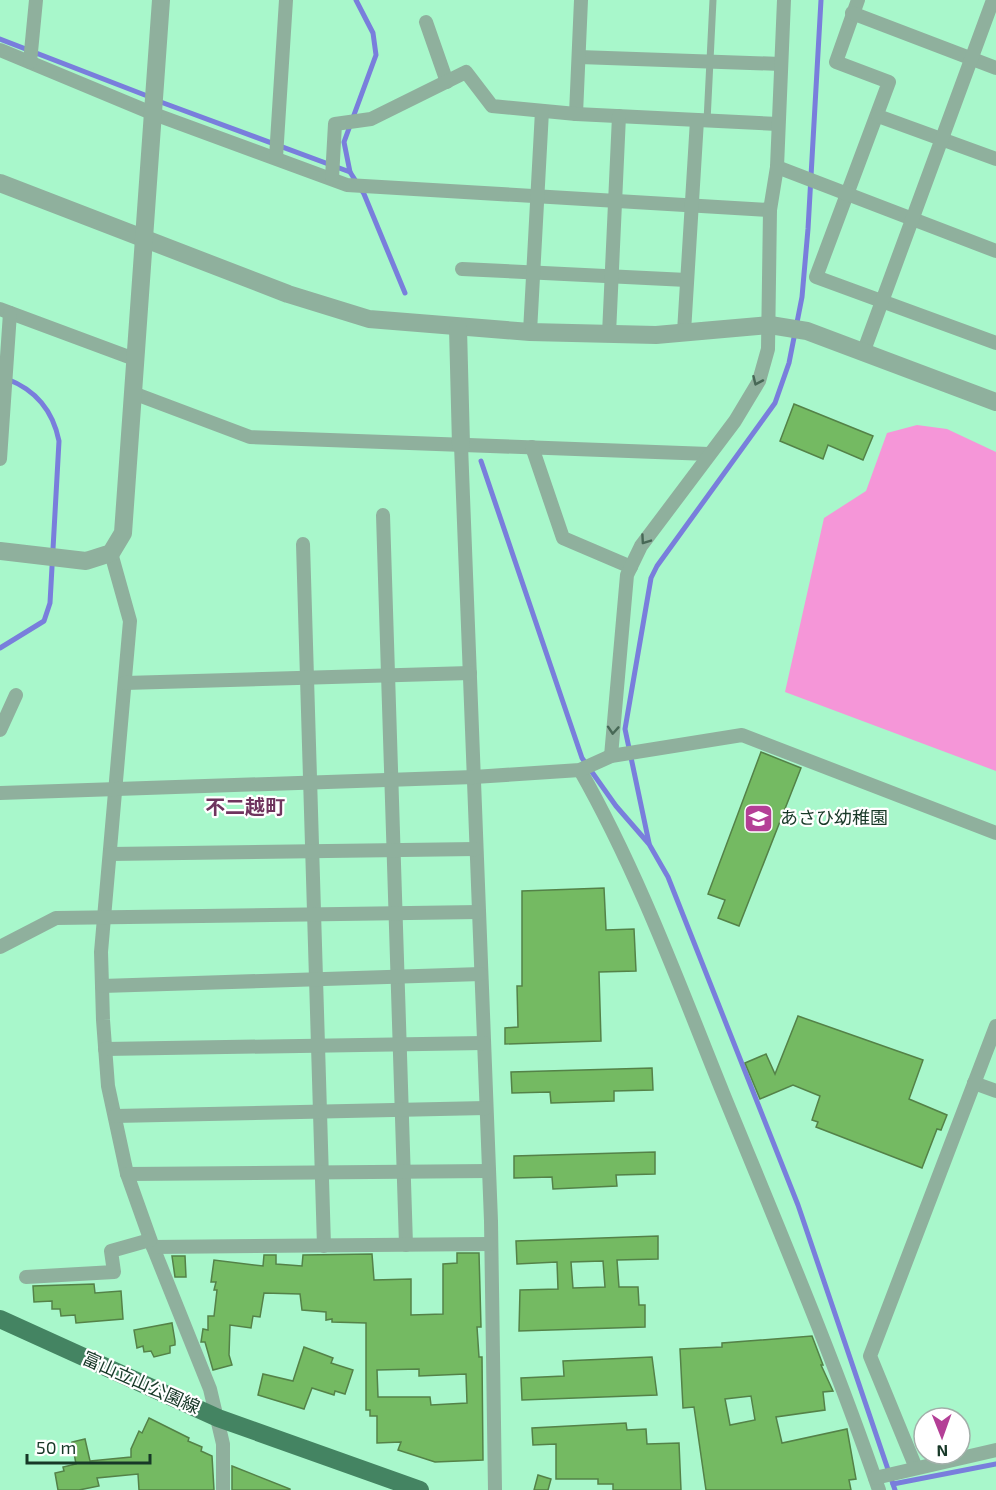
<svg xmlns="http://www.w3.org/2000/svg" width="996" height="1490" font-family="'Exo 2','Noto Sans JP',sans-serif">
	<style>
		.grass { fill: #f596d8 }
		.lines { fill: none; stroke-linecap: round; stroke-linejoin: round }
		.stream { stroke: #797edc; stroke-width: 5 }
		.building { fill: #74ba62; stroke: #548248; stroke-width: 1.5; fill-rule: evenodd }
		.service { stroke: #8fb09d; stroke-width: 7 }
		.minor { stroke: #8fb09d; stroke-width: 14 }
		.tertiary { stroke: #8fb09d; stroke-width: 18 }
		.primary { stroke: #448462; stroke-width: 18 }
		.oneway { stroke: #476856 }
		.labels { text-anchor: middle; stroke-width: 4.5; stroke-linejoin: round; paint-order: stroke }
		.poi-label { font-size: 18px; fill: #173827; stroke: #fff; text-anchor: start }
		.street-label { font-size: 18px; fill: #173827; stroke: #fff }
		.neighbourhood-label { font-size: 20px; font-weight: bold; fill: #6f345e; stroke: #fff }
	</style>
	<rect width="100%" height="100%" fill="#a8f7cb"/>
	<!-- grass -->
	<path class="grass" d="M 917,425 L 947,429 L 996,452 L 996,771 L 785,692 L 824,518 L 866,491 L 887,433 Z"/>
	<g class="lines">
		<!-- stream -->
		<g class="stream">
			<path d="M 0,39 L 150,97"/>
			<path d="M 158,101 L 350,172 L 364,194 L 405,293"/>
			<path d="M 350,172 L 344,142 L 376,55 L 373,33 L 356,0"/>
			<path d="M 481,461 L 582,758 L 616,806 L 649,844 L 668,877 L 798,1205 L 895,1490"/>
			<path d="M 0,648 L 44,621 L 50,603 L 59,441 C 53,411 36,390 7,379"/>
			<path d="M 649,843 L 625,729 L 651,578 L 657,566 L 775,403 L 789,363 L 802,297 L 808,229 L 821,0"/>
			<path d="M 893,1484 L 996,1464"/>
		</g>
	</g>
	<!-- building -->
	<g class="building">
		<path d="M 794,404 L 873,436 L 863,460 L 828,445 L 823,459 L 780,441 Z"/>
		<path d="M 761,752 L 801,768 L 739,926 L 718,918 L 725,900 L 708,894 Z"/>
		<path d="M 604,888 L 606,930 L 634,929 L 636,971 L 599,972 L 601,1041 L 505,1044 L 505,1028 L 518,1027 L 517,986 L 522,986 L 522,891 Z"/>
		<path d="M 798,1016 L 923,1060 L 909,1099 L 947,1115 L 941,1130 L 937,1129 L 922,1168 L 816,1127 L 818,1122 L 812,1120 L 820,1096 L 793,1085 L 760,1099 L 745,1063 L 766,1054 L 775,1074 Z"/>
		<path d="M 652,1068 L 653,1090 L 614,1091 L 614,1101 L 551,1103 L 550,1092 L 512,1093 L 511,1072 Z"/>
		<path d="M 655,1152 L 655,1174 L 616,1175 L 617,1186 L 553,1189 L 552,1177 L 514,1178 L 514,1156 Z"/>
		<path d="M 658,1236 L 658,1259 L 617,1260 L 619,1287 L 638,1287 L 639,1305 L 645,1305 L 645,1327 L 519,1331 L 520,1290 L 558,1289 L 557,1262 L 517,1264 L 516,1241 ZM 603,1261 L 605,1287 L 573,1288 L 571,1262 Z"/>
		<path d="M 457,1253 L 479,1253 L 481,1327 L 477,1327 L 479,1357 L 482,1357 L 483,1460 L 435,1462 L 398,1450 L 401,1442 L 377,1443 L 377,1416 L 370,1416 L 370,1410 L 366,1410 L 366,1323 L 332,1322 L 332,1319 L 326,1320 L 326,1312 L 302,1310 L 300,1294 L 264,1293 L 260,1317 L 253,1316 L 251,1328 L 230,1325 L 229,1355 L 232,1365 L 213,1370 L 205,1342 L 201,1342 L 203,1329 L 208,1330 L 208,1316 L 214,1316 L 217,1290 L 214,1290 L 216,1282 L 211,1282 L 214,1260 L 263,1266 L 264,1255 L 276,1255 L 276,1264 L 302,1266 L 303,1255 L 372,1254 L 374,1280 L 411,1279 L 411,1315 L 443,1314 L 443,1264 L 457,1263 ZM 419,1369 L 419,1376 L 466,1374 L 467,1403 L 431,1405 L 430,1397 L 378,1397 L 377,1370 Z"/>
		<path d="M 172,1256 L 185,1256 L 186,1277 L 175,1277 Z"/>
		<path d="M 94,1284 L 95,1293 L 121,1291 L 123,1319 L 76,1323 L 75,1315 L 61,1316 L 60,1309 L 52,1309 L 52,1301 L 34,1302 L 33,1286 Z"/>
		<path d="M 172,1323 L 175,1341 L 175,1345 L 170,1346 L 170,1353 L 154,1357 L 151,1351 L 144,1352 L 143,1346 L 137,1348 L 134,1330 Z"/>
		<path d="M 812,1336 L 823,1365 L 821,1365 L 833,1391 L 823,1392 L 825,1410 L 776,1417 L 782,1443 L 847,1429 L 856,1479 L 849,1480 L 851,1490 L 706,1490 L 694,1407 L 683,1408 L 680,1349 L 722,1347 L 722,1343 ZM 751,1396 L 755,1420 L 730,1425 L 725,1399 Z"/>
		<path d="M 304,1347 L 333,1358 L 331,1363 L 353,1370 L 345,1394 L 335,1391 L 334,1395 L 312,1388 L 304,1409 L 258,1395 L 263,1374 L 293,1381 Z"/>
		<path d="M 652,1357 L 657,1395 L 522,1400 L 521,1378 L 564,1376 L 563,1361 Z"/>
		<path d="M 149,1418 L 189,1438 L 188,1441 L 202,1447 L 201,1451 L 212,1456 L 214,1490 L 139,1490 L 138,1474 L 97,1478 L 99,1486 L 79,1490 L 58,1490 L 55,1473 L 64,1471 L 63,1467 L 76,1464 L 72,1442 L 85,1439 L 90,1461 L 131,1457 L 131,1449 L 139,1431 L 142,1433 Z"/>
		<path d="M 626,1423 L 627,1430 L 646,1429 L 647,1444 L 679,1443 L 681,1490 L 613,1490 L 613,1484 L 598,1484 L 598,1479 L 556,1479 L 556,1444 L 533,1445 L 532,1428 Z"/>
		<path d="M 232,1466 L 290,1489 L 290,1490 L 232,1490 Z"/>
		<path d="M 538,1475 L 551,1479 L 548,1490 L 534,1490 Z"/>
	</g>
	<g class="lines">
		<!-- service -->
		<path class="service" d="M 707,121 L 713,0"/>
		<!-- minor -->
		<g class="minor">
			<path d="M 858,0 L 836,62 L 889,82 L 816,277 L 996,343"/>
			<path d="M 852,13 L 996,68"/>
			<path d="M 426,22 L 447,82"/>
			<path d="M 0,50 L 154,114 L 347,185 L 770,210"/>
			<path d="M 579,57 L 781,64"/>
			<path d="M 30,62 L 36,0"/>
			<path d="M 576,114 L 581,0"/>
			<path d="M 878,116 L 996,159"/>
			<path d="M 276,157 L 286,0"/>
			<path d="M 777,167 L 996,251"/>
			<path d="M 332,178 L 335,124 L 371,119 L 466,72 L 492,106 L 576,114 L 778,124"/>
			<path d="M 462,269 L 687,280"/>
			<path d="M 0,309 L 137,360"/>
			<path d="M 530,332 L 542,111"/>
			<path d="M 684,332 L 697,120"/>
			<path d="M 609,334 L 619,116"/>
			<path d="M 863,353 L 993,0"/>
			<path d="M 133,393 L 250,437 L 709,454"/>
			<path d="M 461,445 L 491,1221 L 495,1490"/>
			<path d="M 532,447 L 563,538 L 631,567"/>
			<path d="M 0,459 L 10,313"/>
			<path d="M 383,515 L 406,1245"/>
			<path d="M 303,544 L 324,1246"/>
			<path d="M 111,553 L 130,621 L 101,952 L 103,1020 L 108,1086 L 127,1174 L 153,1247 L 210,1389 L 223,1444 L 223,1490"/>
			<path d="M 125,683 L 470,673"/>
			<path d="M 0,730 L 16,695"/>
			<path d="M 611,756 L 627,575 L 641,546 L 735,421 L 759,381 L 768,349 L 770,210 L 777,167 L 784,0"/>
			<path d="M 580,770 C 638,872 679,984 723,1093 C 777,1225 833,1356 879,1490"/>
			<path d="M 0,793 L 474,777 L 580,770 L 611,756 L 742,735 L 996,833"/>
			<path d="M 110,854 L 476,849"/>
			<path d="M 0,947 L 56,918 L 479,912"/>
			<path d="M 102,986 L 481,974"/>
			<path d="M 105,1049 L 484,1043"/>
			<path d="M 974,1083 L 996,1091"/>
			<path d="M 115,1116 L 486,1108"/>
			<path d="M 127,1174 L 489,1171"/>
			<path d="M 153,1247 L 490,1244"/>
			<path d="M 26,1277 L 114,1272 L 111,1251 L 150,1240"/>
			<path d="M 916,1468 L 870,1356 L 996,1026"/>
			<path d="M 875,1478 L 996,1450"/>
		</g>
		<!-- tertiary -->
		<g class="tertiary">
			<path d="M 0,183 L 288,294 L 369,319 L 530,332 L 656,335 L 770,325 L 807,331 L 996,402"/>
			<path d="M 458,328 L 461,445"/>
			<path d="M 0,551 L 86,561 L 111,553 L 123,533 L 161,0"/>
		</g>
		<!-- primary -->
		<path class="primary" d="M 0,1319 L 218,1418 L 420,1490"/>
	</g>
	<!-- one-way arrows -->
	<defs><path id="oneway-chevron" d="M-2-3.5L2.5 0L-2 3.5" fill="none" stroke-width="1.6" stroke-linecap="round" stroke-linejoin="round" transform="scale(1.5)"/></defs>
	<g class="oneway">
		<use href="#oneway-chevron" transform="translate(757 381) rotate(114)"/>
		<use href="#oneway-chevron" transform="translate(645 540) rotate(125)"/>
		<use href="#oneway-chevron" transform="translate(613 730) rotate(94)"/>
	</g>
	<!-- icons -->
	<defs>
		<symbol id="school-square" viewBox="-11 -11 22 22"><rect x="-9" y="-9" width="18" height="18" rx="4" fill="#b43f96" stroke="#fff"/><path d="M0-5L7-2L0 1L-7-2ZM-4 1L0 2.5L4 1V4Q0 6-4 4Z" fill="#fff"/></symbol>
	</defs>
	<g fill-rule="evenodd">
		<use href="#school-square" x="742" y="802" width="33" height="33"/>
	</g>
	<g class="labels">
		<!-- poi labels -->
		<g class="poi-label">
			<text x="780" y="824">あさひ幼稚園</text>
		</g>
		<!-- street labels -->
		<g class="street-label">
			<text transform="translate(141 1383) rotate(24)" y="6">富山立山公園線</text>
		</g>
		<!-- neighbourhood labels -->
		<g class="neighbourhood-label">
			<text x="245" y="814">不二越町</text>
		</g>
	</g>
	<!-- north arrow -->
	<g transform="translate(942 1436) rotate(179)"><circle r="28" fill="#ffffff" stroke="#a2afa9" stroke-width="1.5"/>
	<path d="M0-4.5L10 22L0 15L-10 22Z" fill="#b43f96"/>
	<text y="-9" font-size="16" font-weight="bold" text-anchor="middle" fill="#173827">N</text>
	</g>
	<!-- scale -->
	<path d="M27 1454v9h123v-9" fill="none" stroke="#173827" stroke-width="3"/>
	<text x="36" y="1454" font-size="18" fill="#173827" stroke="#ffffff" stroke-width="4.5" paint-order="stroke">50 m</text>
</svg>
